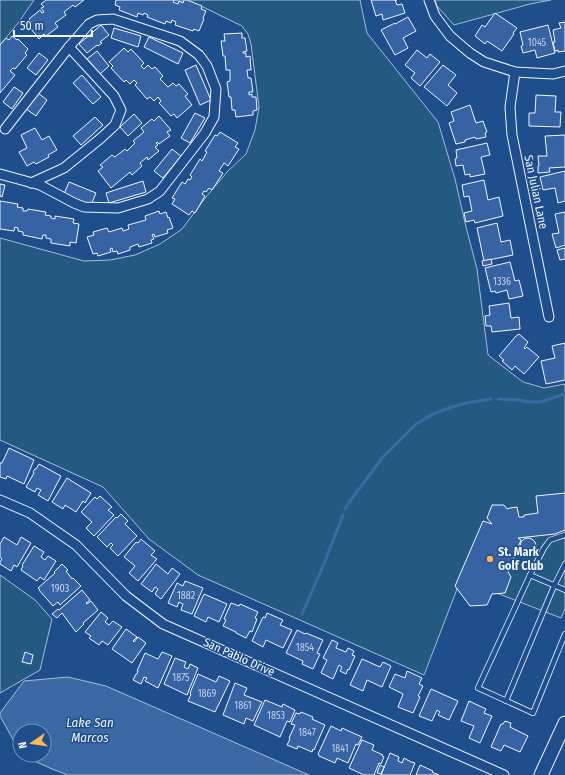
<svg xmlns="http://www.w3.org/2000/svg" width="565" height="775" font-family="'Fira Sans Condensed',sans-serif">
	<style>
		.green { fill: #245a82; stroke: #a8bbd7 }
		.water { fill: #3b69a3; stroke: #a8bbd7 }
		.lines { fill: none; stroke-linecap: round; stroke-linejoin: round }
		.stream { stroke: #3b69a3; stroke-width: 3 }
		.building { fill: #3563a3; stroke: #f2f6ff }
		.lane-casing { stroke: #f2f6ff; stroke-width: 6 }
		.street-casing { stroke: #f2f6ff; stroke-width: 11 }
		.secondary-casing { stroke: #f2f6ff; stroke-width: 15 }
		.lane { stroke: #1f4e8c; stroke-width: 4.5 }
		.street { stroke: #1f4e8c; stroke-width: 9 }
		.secondary { stroke: #1f4e8c; stroke-width: 13 }
		.poi-dot { fill: #ffb74d; stroke: #1f4e8c; stroke-width: 1.5 }
		.labels { text-anchor: middle; stroke-width: 3; stroke-linejoin: round; paint-order: stroke }
		.number-label { font-size: 10px; fill: #c3d1e8 }
		.street-label { font-size: 12px; fill: #f2f6ff; stroke: #1f4e8c }
		.poi-label { font-size: 12px; font-weight: bold; fill: #f2f6ff; stroke: #1f4e8c; text-anchor: start }
		.water-label { font-size: 13px; font-style: italic; fill: #f2f6ff; stroke: #1f4e8c }
	</style>
	<rect width="100%" height="100%" fill="#1f4e8c"/>
	<!-- green -->
	<g class="green">
		<path d="M 0,0 L 34,0 L 19,22 L 0,45 Z"/>
		<path d="M 173,0 L 360,0 L 367,33 L 438,122 L 455,179 L 466,227 L 477,269 L 488,355 L 523,382 L 544,388 L 565,384 L 565,609 L 561,618 L 494,592 L 462,576 L 424,675 L 198,575 L 149,539 L 103,487 L 0,440 L 0,238 L 84,261 L 110,260 L 135,255 L 160,244 L 182,229 L 206,197 L 228,171 L 246,154 L 255,130 L 259,107 L 251,44 L 248,34 L 242,26 L 203,7 Z"/>
		<path d="M 435,0 L 551,0 L 530,4 L 454,25 L 437,6 Z"/>
		<path d="M 0,575 L 35,600 L 52,619 L 40,670 L 0,693 Z"/>
	</g>
	<!-- water -->
	<path class="water" d="M 68,677 L 106,686 L 309,775 L 68,775 L 52,769 L 21,755 L 44,755 L 44,731 L 20,731 L 20,752 L 0,716 L 0,713 L 24,681 Z"/>
	<g class="lines">
		<!-- stream -->
		<g class="stream">
			<path d="M 498,399 L 519,400 L 529,402 L 540,402 L 565,394"/>
			<path d="M 345,509 L 353,497 L 383,457 L 416,424 L 433,414 L 452,407 L 466,403 L 491,399"/>
			<path d="M 302,614 L 323,566 L 343,515"/>
		</g>
	</g>
	<!-- building -->
	<g class="building">
		<path d="M 46,0 L 84,0 L 75,7 L 73,5 L 64,12 L 66,15 L 55,23 L 58,27 L 46,36 L 44,34 L 39,39 L 28,25 L 32,22 L 29,19 L 40,10 L 42,13 L 44,12 L 41,8 L 44,7 L 41,4 Z"/>
		<path d="M 116,0 L 174,0 L 173,2 L 178,4 L 179,1 L 183,3 L 184,0 L 187,0 L 202,6 L 201,9 L 206,11 L 203,18 L 204,19 L 199,31 L 194,29 L 193,31 L 175,25 L 176,22 L 172,20 L 171,23 L 166,21 L 165,24 L 147,17 L 148,15 L 144,13 L 143,15 L 138,13 L 137,17 L 119,10 L 120,7 L 115,5 Z"/>
		<path d="M 371,0 L 397,0 L 395,0 L 397,5 L 402,4 L 405,13 L 383,20 L 382,14 L 376,16 Z"/>
		<path d="M 495,13 L 517,28 L 513,33 L 514,34 L 502,51 L 487,41 L 485,44 L 475,36 L 482,25 L 485,27 Z"/>
		<path d="M 408,17 L 416,31 L 403,38 L 408,48 L 395,55 L 381,30 L 395,23 L 395,24 Z"/>
		<path d="M 565,22 L 565,51 L 558,52 L 558,50 L 555,51 L 553,42 L 555,42 L 553,30 L 561,28 L 559,23 Z"/>
		<path d="M 101,25 L 109,35 L 100,42 L 102,43 L 98,46 L 97,45 L 87,53 L 79,44 Z"/>
		<path d="M 548,25 L 555,53 L 537,58 L 535,50 L 523,53 L 521,46 L 523,45 L 520,32 Z"/>
		<path d="M 114,28 L 141,36 L 138,47 L 111,38 Z"/>
		<path d="M 242,33 L 242,38 L 245,38 L 247,51 L 243,52 L 243,53 L 246,53 L 246,57 L 250,56 L 251,70 L 247,70 L 248,78 L 251,78 L 253,92 L 249,92 L 249,95 L 252,94 L 252,97 L 256,97 L 257,110 L 253,111 L 253,115 L 236,117 L 235,110 L 232,110 L 231,97 L 229,97 L 227,82 L 230,81 L 230,70 L 226,70 L 225,56 L 223,56 L 221,41 L 225,41 L 224,34 Z"/>
		<path d="M 12,36 L 17,40 L 18,39 L 28,49 L 25,53 L 27,55 L 15,69 L 13,68 L 10,71 L 15,75 L 0,93 L 0,45 L 6,38 L 9,40 Z"/>
		<path d="M 149,37 L 183,53 L 178,64 L 144,47 Z"/>
		<path d="M 124,48 L 128,52 L 131,49 L 144,63 L 141,66 L 144,69 L 148,65 L 152,69 L 155,67 L 163,76 L 160,79 L 168,87 L 173,83 L 176,86 L 179,84 L 188,94 L 185,96 L 192,105 L 177,118 L 174,114 L 171,116 L 159,103 L 161,101 L 158,97 L 154,101 L 150,97 L 147,99 L 135,85 L 137,83 L 134,80 L 130,84 L 126,80 L 124,82 L 111,68 L 113,66 L 109,62 Z"/>
		<path d="M 417,50 L 427,58 L 430,54 L 440,62 L 420,86 L 411,78 L 415,73 L 405,65 Z"/>
		<path d="M 97,51 L 109,66 L 100,74 L 87,59 Z"/>
		<path d="M 39,53 L 48,60 L 36,75 L 27,68 Z"/>
		<path d="M 196,65 L 211,100 L 200,105 L 185,70 Z"/>
		<path d="M 443,65 L 456,75 L 448,85 L 457,93 L 447,106 L 424,87 Z"/>
		<path d="M 82,75 L 101,97 L 93,104 L 73,83 Z"/>
		<path d="M 14,87 L 23,93 L 12,109 L 3,102 Z"/>
		<path d="M 38,93 L 47,100 L 36,116 L 26,109 Z"/>
		<path d="M 536,95 L 556,96 L 555,112 L 561,112 L 560,127 L 529,126 L 529,113 L 535,113 Z"/>
		<path d="M 470,105 L 476,123 L 483,121 L 487,132 L 485,133 L 486,137 L 476,139 L 475,137 L 465,140 L 465,142 L 456,144 L 449,123 L 454,121 L 451,112 Z"/>
		<path d="M 195,113 L 205,118 L 190,143 L 181,138 Z"/>
		<path d="M 134,114 L 142,123 L 128,136 L 120,127 Z"/>
		<path d="M 159,116 L 171,130 L 167,132 L 170,136 L 159,144 L 157,142 L 156,143 L 158,145 L 155,147 L 159,151 L 148,160 L 147,157 L 140,163 L 142,166 L 132,175 L 130,172 L 111,188 L 98,171 L 103,167 L 100,165 L 112,155 L 115,157 L 125,149 L 127,151 L 135,143 L 133,141 L 144,132 L 141,128 L 152,119 L 154,121 Z"/>
		<path d="M 95,117 L 103,125 L 81,145 L 73,136 Z"/>
		<path d="M 35,128 L 42,140 L 49,136 L 57,150 L 48,155 L 49,157 L 36,164 L 34,162 L 27,166 L 19,152 L 27,148 L 21,135 Z"/>
		<path d="M 220,132 L 238,143 L 235,147 L 239,149 L 228,166 L 224,163 L 219,171 L 223,173 L 212,190 L 209,188 L 206,192 L 204,191 L 202,194 L 205,196 L 195,213 L 192,211 L 189,215 L 172,204 L 175,199 L 172,198 L 182,182 L 185,184 L 188,179 L 190,180 L 192,177 L 190,175 L 200,159 L 202,161 L 207,152 L 205,151 L 215,135 L 217,136 Z"/>
		<path d="M 565,135 L 565,167 L 549,168 L 550,172 L 538,173 L 538,166 L 539,166 L 538,156 L 547,156 L 545,136 Z"/>
		<path d="M 487,143 L 490,155 L 481,157 L 485,174 L 470,177 L 470,174 L 465,175 L 463,165 L 456,166 L 455,159 L 457,158 L 456,150 Z"/>
		<path d="M 172,149 L 181,156 L 163,178 L 154,171 Z"/>
		<path d="M 565,171 L 565,201 L 558,203 L 555,188 L 543,190 L 540,177 Z"/>
		<path d="M 484,180 L 488,200 L 499,197 L 503,216 L 475,223 L 474,220 L 466,222 L 464,213 L 472,211 L 469,196 L 464,197 L 462,185 Z"/>
		<path d="M 143,181 L 146,192 L 109,203 L 106,193 Z"/>
		<path d="M 69,182 L 96,193 L 91,205 L 64,194 Z"/>
		<path d="M 0,184 L 5,185 L 2,197 L 0,196 Z"/>
		<path d="M 0,201 L 18,204 L 17,207 L 23,208 L 23,211 L 27,211 L 28,209 L 46,212 L 45,215 L 51,216 L 51,218 L 55,219 L 55,216 L 74,219 L 73,223 L 79,224 L 76,243 L 70,242 L 70,246 L 51,243 L 51,239 L 46,238 L 46,235 L 43,235 L 42,239 L 23,235 L 23,232 L 18,231 L 18,228 L 15,227 L 14,231 L 0,229 Z"/>
		<path d="M 159,211 L 160,214 L 166,212 L 168,218 L 169,217 L 173,228 L 167,230 L 168,233 L 155,237 L 154,234 L 152,235 L 154,239 L 151,240 L 152,243 L 139,247 L 138,244 L 130,247 L 130,250 L 118,254 L 117,251 L 113,252 L 112,248 L 110,249 L 111,252 L 98,256 L 97,253 L 93,254 L 87,237 L 94,235 L 93,232 L 107,228 L 109,232 L 122,228 L 123,231 L 129,229 L 128,225 L 146,220 L 145,216 Z"/>
		<path d="M 565,212 L 565,245 L 556,248 L 552,234 L 559,233 L 555,214 Z"/>
		<path d="M 497,223 L 501,242 L 510,240 L 513,255 L 484,261 L 477,228 Z"/>
		<path d="M 565,248 L 565,259 L 560,260 L 557,250 Z"/>
		<path d="M 491,259 L 492,264 L 483,266 L 482,261 Z"/>
		<path d="M 510,262 L 515,281 L 519,280 L 523,296 L 509,299 L 507,290 L 496,293 L 495,291 L 491,292 L 485,268 Z"/>
		<path d="M 509,303 L 511,318 L 519,317 L 520,329 L 492,332 L 491,326 L 486,326 L 485,316 L 490,315 L 489,306 Z"/>
		<path d="M 519,334 L 528,342 L 524,348 L 525,349 L 527,347 L 539,357 L 524,374 L 515,366 L 512,370 L 502,361 L 504,360 L 499,356 L 516,336 Z"/>
		<path d="M 565,343 L 565,380 L 546,384 L 541,361 L 555,358 L 552,346 Z"/>
		<path d="M 9,448 L 34,460 L 24,484 L 7,476 L 6,479 L 0,477 L 0,463 L 2,463 Z"/>
		<path d="M 39,464 L 61,476 L 48,501 L 38,495 L 41,490 L 37,488 L 35,492 L 26,487 L 34,473 L 33,472 L 35,469 L 36,469 Z"/>
		<path d="M 67,478 L 91,493 L 85,503 L 83,501 L 76,512 L 65,505 L 63,509 L 52,502 Z"/>
		<path d="M 565,493 L 565,530 L 555,534 L 518,538 L 521,540 L 508,572 L 511,577 L 505,593 L 492,594 L 487,605 L 470,606 L 455,586 L 483,521 L 492,524 L 487,518 L 492,505 L 504,505 L 507,509 L 510,508 L 517,507 L 519,517 L 524,517 L 524,515 L 538,513 L 536,496 Z"/>
		<path d="M 100,496 L 112,507 L 108,510 L 114,515 L 94,536 L 86,528 L 92,522 L 81,512 L 95,497 L 97,499 Z"/>
		<path d="M 121,514 L 128,521 L 125,524 L 137,536 L 118,556 L 110,548 L 113,545 L 111,543 L 107,547 L 97,537 L 116,517 L 117,518 Z"/>
		<path d="M 4,537 L 17,545 L 21,537 L 31,543 L 17,567 L 14,565 L 11,571 L 0,564 L 0,562 L 2,559 L 0,557 L 0,544 Z"/>
		<circle cx="528" cy="546" r="8"/>
		<path d="M 141,539 L 155,551 L 151,555 L 157,559 L 138,581 L 129,573 L 135,566 L 124,557 L 136,542 L 138,543 Z"/>
		<path d="M 34,546 L 44,552 L 41,557 L 45,560 L 48,556 L 56,561 L 44,580 L 40,577 L 37,581 L 21,570 L 23,566 L 22,565 Z"/>
		<path d="M 62,564 L 68,570 L 66,571 L 72,579 L 73,578 L 81,586 L 60,605 L 58,602 L 53,606 L 39,590 L 40,590 L 38,588 L 55,573 L 54,572 Z"/>
		<path d="M 156,564 L 168,574 L 172,568 L 180,574 L 161,599 L 155,594 L 158,589 L 155,587 L 152,592 L 141,584 Z"/>
		<path d="M 185,581 L 203,588 L 192,614 L 181,610 L 183,604 L 179,602 L 177,607 L 168,603 L 177,583 L 183,586 Z"/>
		<path d="M 82,590 L 90,600 L 86,603 L 87,604 L 91,601 L 98,610 L 83,623 L 84,624 L 76,632 L 62,613 L 57,618 L 52,614 L 58,609 L 59,610 Z"/>
		<path d="M 204,594 L 227,604 L 219,622 L 208,617 L 206,622 L 194,616 Z"/>
		<path d="M 231,603 L 239,606 L 240,604 L 258,612 L 255,618 L 257,619 L 252,632 L 250,631 L 246,638 L 236,633 L 236,632 L 223,626 L 226,620 L 224,619 Z"/>
		<path d="M 101,612 L 108,618 L 105,622 L 109,625 L 113,621 L 122,627 L 108,645 L 102,641 L 99,645 L 89,638 L 91,636 L 85,632 Z"/>
		<path d="M 267,613 L 283,620 L 280,625 L 292,630 L 283,648 L 266,640 L 263,647 L 252,641 L 263,617 L 265,618 Z"/>
		<path d="M 126,629 L 137,637 L 133,641 L 134,642 L 138,637 L 146,643 L 132,663 L 112,649 Z"/>
		<path d="M 297,630 L 305,634 L 306,633 L 323,640 L 317,653 L 320,654 L 313,669 L 302,664 L 303,661 L 286,653 Z"/>
		<path d="M 332,640 L 338,643 L 336,648 L 346,652 L 348,648 L 354,651 L 352,655 L 355,656 L 349,670 L 348,669 L 346,674 L 340,671 L 342,667 L 339,665 L 333,679 L 321,673 L 327,660 L 323,658 Z"/>
		<path d="M 25,652 L 33,655 L 31,664 L 22,662 Z"/>
		<path d="M 162,652 L 172,656 L 158,688 L 145,681 L 147,678 L 144,677 L 141,684 L 133,680 L 136,674 L 137,674 L 138,671 L 137,671 L 145,653 L 158,659 Z"/>
		<path d="M 175,658 L 186,662 L 184,667 L 188,669 L 190,664 L 198,668 L 187,695 L 164,684 Z"/>
		<path d="M 362,659 L 380,667 L 383,662 L 391,666 L 382,687 L 367,680 L 363,691 L 350,685 Z"/>
		<path d="M 407,671 L 422,678 L 419,684 L 423,686 L 418,696 L 420,697 L 413,713 L 398,707 L 403,694 L 389,687 L 395,674 L 405,678 Z"/>
		<path d="M 198,674 L 216,682 L 219,676 L 230,681 L 215,712 L 188,701 L 191,694 L 190,693 Z"/>
		<path d="M 235,683 L 247,688 L 244,695 L 262,702 L 253,721 L 246,718 L 244,724 L 223,715 Z"/>
		<path d="M 431,689 L 458,701 L 449,720 L 438,715 L 440,712 L 437,710 L 432,721 L 419,716 Z"/>
		<path d="M 265,700 L 282,707 L 283,704 L 295,710 L 290,722 L 287,721 L 280,737 L 254,725 Z"/>
		<path d="M 469,701 L 486,709 L 484,713 L 492,716 L 480,743 L 469,738 L 474,726 L 461,721 Z"/>
		<path d="M 301,712 L 313,717 L 312,719 L 325,725 L 314,750 L 313,749 L 312,752 L 298,746 L 297,749 L 287,745 L 290,739 L 289,738 L 295,725 L 291,724 L 296,713 L 300,714 Z"/>
		<path d="M 505,721 L 511,723 L 510,727 L 528,736 L 520,752 L 504,745 L 501,751 L 491,747 L 501,724 L 503,724 Z"/>
		<path d="M 331,726 L 341,731 L 342,728 L 362,737 L 358,745 L 356,744 L 348,763 L 337,758 L 335,763 L 319,756 L 319,755 L 318,754 Z"/>
		<path d="M 362,740 L 374,745 L 372,750 L 383,755 L 382,756 L 384,757 L 381,764 L 379,763 L 374,775 L 364,775 L 349,768 Z"/>
		<path d="M 390,753 L 399,757 L 398,761 L 402,763 L 404,758 L 411,762 L 412,762 L 415,763 L 410,775 L 381,775 Z"/>
		<path d="M 380,765 L 384,767 L 381,774 L 377,773 Z"/>
		<path d="M 420,765 L 433,771 L 432,772 L 439,775 L 416,775 Z"/>
	</g>
	<g class="lines">
		<defs>
			<g id="lane">
				<path d="M 565,535 L 550,540 L 544,548 L 530,575 L 478,688 L 533,713 L 565,634"/>
				<path d="M 530,575 L 565,590"/>
				<path d="M 506,701 L 554,586 L 565,564"/>
			</g>
			<g id="street">
				<path d="M 429,0 L 435,16 L 450,36 L 470,53 L 484,62 L 515,72 L 553,74 L 565,71"/>
				<path d="M 515,72 L 510,107 L 512,135 L 549,317"/>
				<path d="M 0,174 L 40,185 L 74,203 L 84,207 L 118,208 L 148,199 L 160,191 L 205,133 L 214,117 L 216,89 L 207,66 L 199,55 L 180,41 L 113,19 L 97,20 L 89,24 L 69,47 L 5,129"/>
				<path d="M 31,183 L 64,168 L 101,138 L 115,125 L 121,110 L 114,96 L 69,47"/>
				<path d="M 0,500 L 30,513 L 76,545 L 126,596 L 163,624 L 504,775"/>
			</g>
			<path id="secondary" d="M 541,775 L 565,723"/>
		</defs>
		<!-- lane casing -->
		<use href="#lane" class="lane-casing"/>
		<!-- street casing -->
		<use href="#street" class="street-casing"/>
		<!-- secondary casing -->
		<use href="#secondary" class="secondary-casing"/>
		<!-- lane -->
		<use href="#lane" class="lane"/>
		<!-- street -->
		<use href="#street" class="street"/>
		<!-- secondary -->
		<use href="#secondary" class="secondary"/>
	</g>
	<!-- markers -->
	<circle class="poi-dot" cx="490" cy="559" r="4"/>
	<g class="labels">
		<!-- number labels -->
		<g class="number-label">
			<text x="537" y="46">1045</text>
			<text x="502" y="285">1336</text>
			<text x="60" y="592">1903</text>
			<text x="186" y="599">1882</text>
			<text x="305" y="651">1854</text>
			<text x="181" y="681">1875</text>
			<text x="207" y="697">1869</text>
			<text x="243" y="709">1861</text>
			<text x="276" y="719">1853</text>
			<text x="307" y="736">1847</text>
			<text x="340" y="752">1841</text>
		</g>
		<!-- street labels -->
		<g class="street-label">
			<text transform="translate(536 192) rotate(78)" y="4">San Julian Lane</text>
			<text transform="translate(239 657) rotate(24)" y="4">San Pablo Drive</text>
		</g>
		<!-- poi labels -->
		<g class="poi-label">
			<text x="498" y="556">St. Mark<tspan x="498" dy="14">Golf Club</tspan></text>
		</g>
		<!-- water labels -->
		<g class="water-label">
			<text x="90" y="727">Lake San<tspan x="90" dy="15">Marcos</tspan></text>
		</g>
	</g>
	<!-- north arrow -->
	<g transform="translate(32 743) rotate(257)"><circle r="19" fill="#1f4e8c" stroke="#7391ba"/>
	<path d="M0-3L7 15L0 10L-7 15Z" fill="#ffb74d"/>
	<text y="-6" font-size="11" font-weight="bold" text-anchor="middle" fill="#f2f6ff">N</text>
	</g>
	<!-- scale -->
	<path d="M14 30v6h78v-6" fill="none" stroke="#f2f6ff" stroke-width="2"/>
	<text x="20" y="30" font-size="12" fill="#f2f6ff" stroke="#1f4e8c" stroke-width="3" paint-order="stroke">50 m</text>
</svg>
